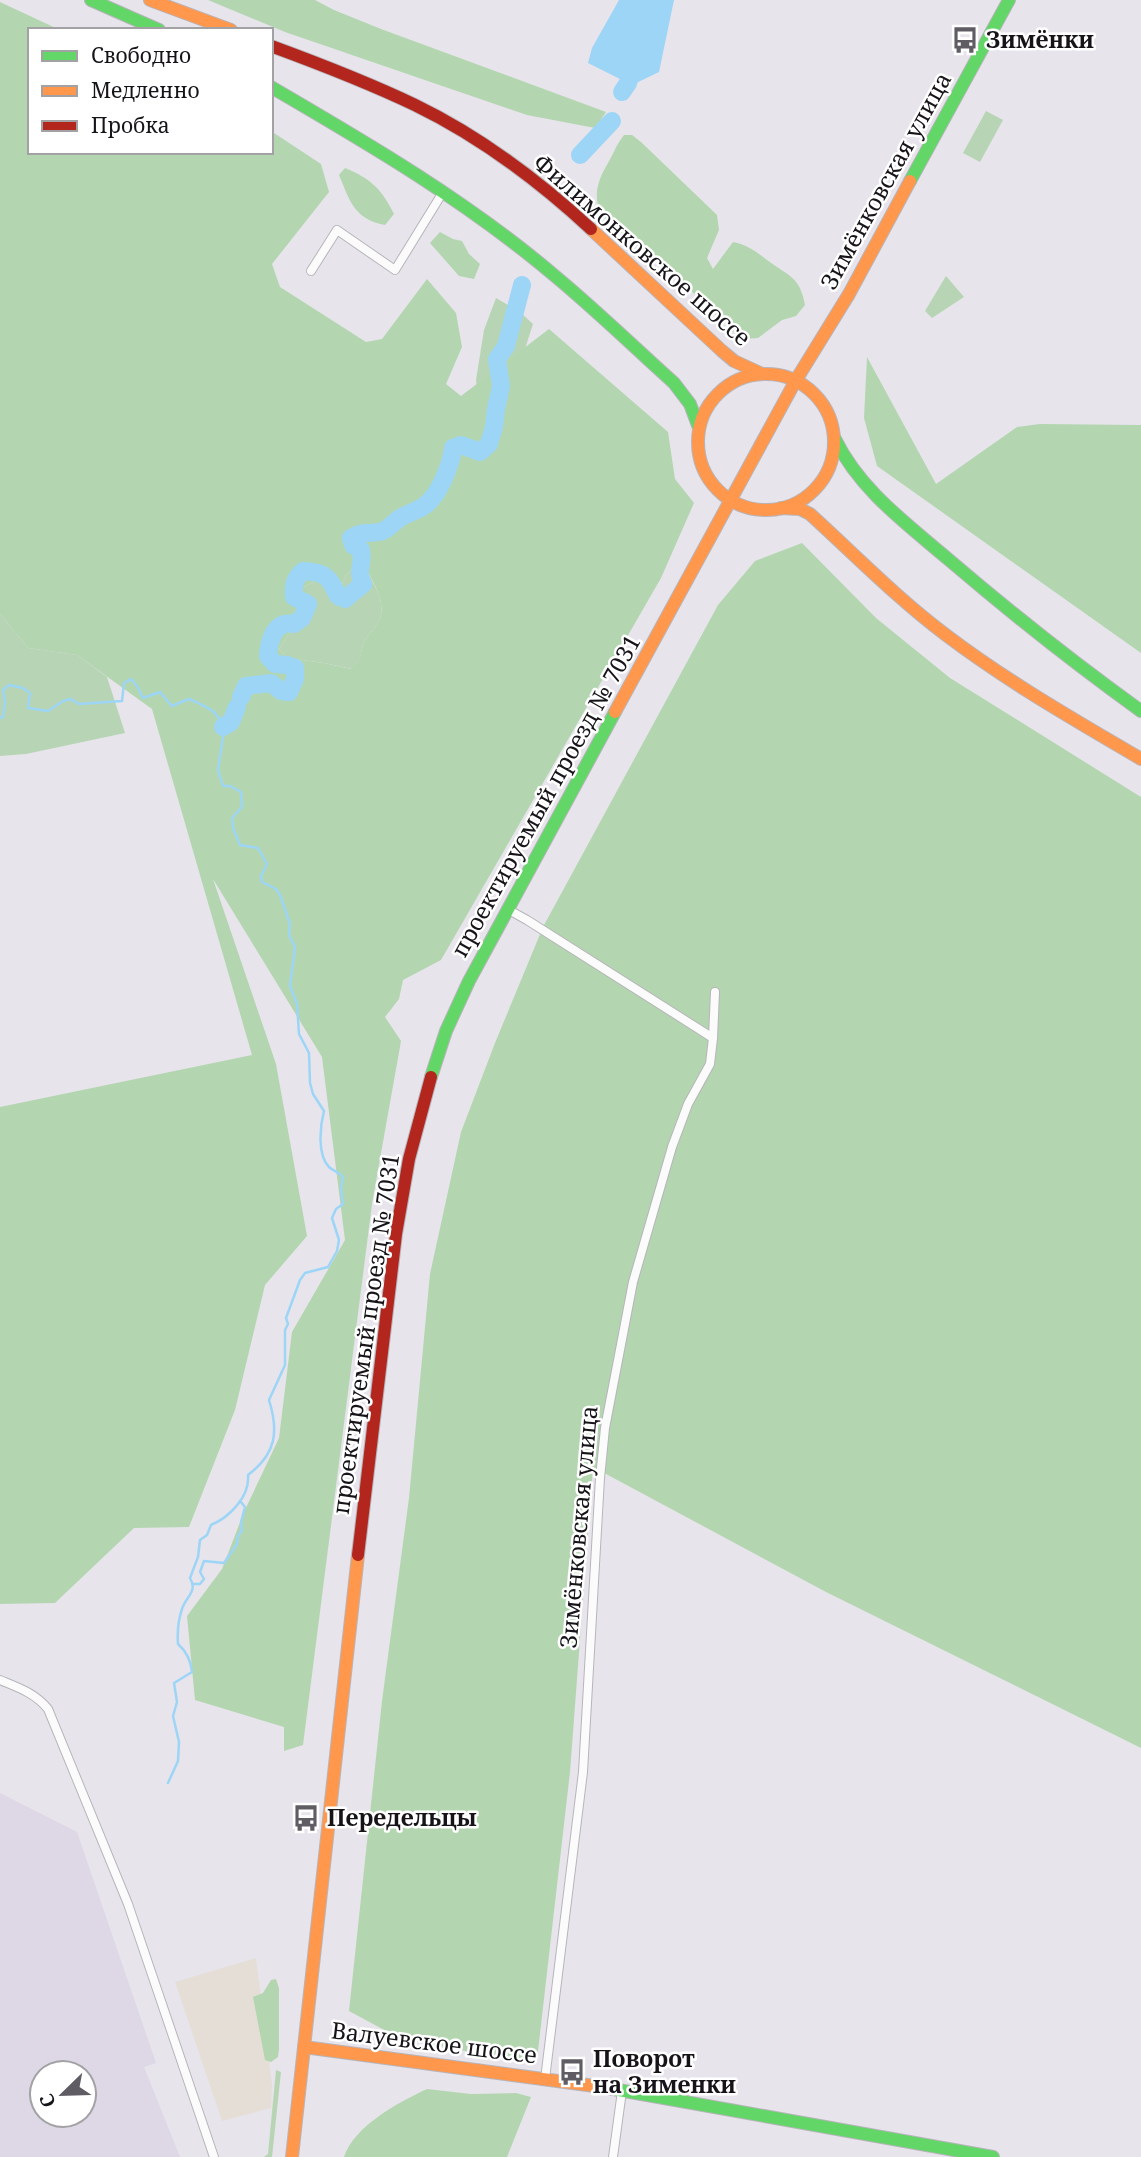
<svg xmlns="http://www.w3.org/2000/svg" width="1141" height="2157" font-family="'Noto Serif',serif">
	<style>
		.built { fill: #ddd7e6; fill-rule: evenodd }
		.industrial { fill: #e5ded7 }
		.green { fill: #b7d5b4 }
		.forest { fill: #b3d6b0; fill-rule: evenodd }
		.water { fill: #9dd5f6 }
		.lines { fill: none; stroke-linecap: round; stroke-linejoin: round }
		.stream { stroke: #9dd5f6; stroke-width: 2.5 }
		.river { stroke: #9dd5f6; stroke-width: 18 }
		.street-casing { stroke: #b7b5ba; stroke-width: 10 }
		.fast-casing { stroke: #b7b5ba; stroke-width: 14 }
		.slow-casing { stroke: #b7b5ba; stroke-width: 14 }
		.jam-casing { stroke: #b7b5ba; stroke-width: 14 }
		.street { stroke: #fbfbfc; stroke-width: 8 }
		.fast { stroke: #63d668; stroke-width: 12 }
		.slow { stroke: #ff974d; stroke-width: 12 }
		.jam { stroke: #b3261e; stroke-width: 12 }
		.labels { text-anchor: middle; stroke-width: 5; stroke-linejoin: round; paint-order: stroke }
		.poi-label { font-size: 23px; font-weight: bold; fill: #161419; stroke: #fff; text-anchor: start }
		.street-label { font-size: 23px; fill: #161419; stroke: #fff }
	</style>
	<rect width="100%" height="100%" fill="#e7e4ec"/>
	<!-- built -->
	<path class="built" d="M 0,1793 L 77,1832 L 156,2063 L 144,2067 L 180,2157 L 0,2157 ZM 42,2073 L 84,2073 L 84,2115 L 42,2115 Z"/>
	<!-- industrial -->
	<path class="industrial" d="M 256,1958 L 272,2085 L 271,2108 L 222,2121 L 175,1982 Z"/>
	<!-- green -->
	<g class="green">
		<path d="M 986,111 L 1003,120 L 980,162 L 963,153 Z"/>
		<path d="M 946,276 L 964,297 L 932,318 L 925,311 Z"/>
		<path d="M 496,298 L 520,312 L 533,324 L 525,349 L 480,416 L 476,380 L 484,330 Z"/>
		<path d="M 357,563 L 361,563 C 371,578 388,602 379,621 C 375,629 366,636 363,645 C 359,658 363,657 352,669 L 324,663 L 287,658 L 279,649 L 289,634 L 306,623 L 304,587 L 317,580 L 340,589 L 346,575 Z"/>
		<path d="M 0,614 L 28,648 L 77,655 L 107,677 L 125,733 L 26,754 L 0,756 Z"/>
		<path d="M 276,2070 L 281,2072 L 272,2157 L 264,2157 L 268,2154 Z"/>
	</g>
	<!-- forest -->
	<g class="forest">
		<path d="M 208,0 L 315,0 L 334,10 L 381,29 L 606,112 L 595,128 L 527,115 L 285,32 Z"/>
		<path d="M 0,2 L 60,30 L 30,30 L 30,152 L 271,152 L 271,131 L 321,164 L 329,192 L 272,264 L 280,287 L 366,342 L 382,339 L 427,279 L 456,313 L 462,347 L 446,384 L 461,396 L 549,329 L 668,432 L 675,479 L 694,503 L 661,578 L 441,960 L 403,980 L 399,999 L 385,1017 L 401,1041 L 372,1204 L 303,1745 L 284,1751 L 284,1727 L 195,1700 L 187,1616 L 222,1569 L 244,1512 L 279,1438 L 292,1332 L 345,1240 L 322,1057 L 213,879 L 276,1064 L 307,1236 L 265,1285 L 235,1410 L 189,1527 L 134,1528 L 55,1603 L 0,1604 L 0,1107 L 252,1055 L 152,709 L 77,655 L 28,648 L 0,614 ZM 357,563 L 362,563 C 371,578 388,602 379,621 C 375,629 366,636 363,645 C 359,658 362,659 351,669 L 324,663 L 287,658 L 279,649 L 289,634 L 306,623 L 312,599 L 304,587 L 317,580 L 325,592 L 340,589 L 346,575 Z"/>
		<path d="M 624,135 L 632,135 L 641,142 L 717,215 L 719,230 L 707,258 L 713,269 L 733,242 C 748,245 755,251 767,260 C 788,276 800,276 805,305 L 796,316 L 782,320 L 758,338 L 743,339 L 733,332 C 710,309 687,286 663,265 C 628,233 573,220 608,163 C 614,153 616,145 624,135 Z"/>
		<path d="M 345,168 C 371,179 381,188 394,214 L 385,225 C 354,219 350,201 339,175 Z"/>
		<path d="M 440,232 L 453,239 L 462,241 L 469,254 L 480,264 L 474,279 L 459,276 L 430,243 Z"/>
		<path d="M 867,357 L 936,484 L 1017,427 L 1040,424 L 1141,425 L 1141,653 L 877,466 L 864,418 Z"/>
		<path d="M 802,543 L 876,618 L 950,678 L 1141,797 L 1141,1748 L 826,1592 L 593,1467 L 570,1772 L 537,2060 L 504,2058 L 401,2039 L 349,2011 L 382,1701 L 409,1498 L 430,1274 L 461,1132 L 495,1043 L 543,927 L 718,605 L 755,561 Z"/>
		<path d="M 276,1979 L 279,1988 L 279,2049 L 278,2057 L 271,2062 L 265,2060 L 253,1997 L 263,1993 L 271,1980 Z"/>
		<path d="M 427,2089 L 471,2094 L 516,2093 L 531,2097 L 507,2157 L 344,2157 C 354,2126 399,2102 427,2089 Z"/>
	</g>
	<!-- water -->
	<path class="water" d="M 619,0 L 674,0 L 659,72 L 634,84 L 628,83 L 588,63 L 592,48 Z"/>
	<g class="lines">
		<!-- stream -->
		<g class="stream">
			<path d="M 0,718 L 3,717 L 5,703 L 3,690 L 9,685 L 23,688 L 30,693 L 28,708 L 48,711 L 63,701 L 71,699 L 79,704 L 122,701 L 124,683 L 131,679 L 137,686 L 143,698 L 160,692 L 172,706 L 189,699 C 205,706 219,710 223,729"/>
			<path d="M 193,1584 L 200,1584 L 204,1579 L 200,1572 L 204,1561 L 224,1563 L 237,1544 L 238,1536 L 242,1530 L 241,1522 L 245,1507 L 240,1501"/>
			<path d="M 168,1783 L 178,1761 L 179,1742 L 173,1716 L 177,1702 L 174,1683 L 192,1672 C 191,1662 186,1651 178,1644 C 177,1631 178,1621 182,1609 C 186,1596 198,1592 190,1578 L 198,1557 L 200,1540 L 207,1535 L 211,1525 C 230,1517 250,1496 248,1475 C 276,1454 279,1432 269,1400 L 285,1365 L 285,1330 L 288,1324 L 286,1318 L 300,1280 L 305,1273 L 328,1267 L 337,1251 L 339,1240 L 332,1218 L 336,1209 L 343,1204 L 341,1188 L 343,1177 C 339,1172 333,1171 329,1167 C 317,1155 320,1126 324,1111 L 313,1094 L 310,1083 L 309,1053 L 299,1034 L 297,1004 L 290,986 L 295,947 L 289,935 L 290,924 L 280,895 L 276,889 L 262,882 L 261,876 L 267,864 L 258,848 L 240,845 L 233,828 L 232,818 L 242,807 L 241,792 L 230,786 L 223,786 L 218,770 L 223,737"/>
		</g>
		<!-- river -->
		<g class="river">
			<path d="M 622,92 L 628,83 L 634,60"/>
			<path d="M 580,155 L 612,121"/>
			<path d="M 241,697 L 246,686 L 271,683 L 281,691 L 289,692 L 295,679 L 295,668 L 287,665 L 275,664 L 268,656 C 269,641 274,620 294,624 L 302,618 L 308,604 L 294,597 C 293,586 294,579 303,571 C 326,572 329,577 338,596 L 345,599 L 363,584 C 356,569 364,565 361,550 L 353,545 L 351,538 C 362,530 371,535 383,531 C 388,529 394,522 400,518 C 408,513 417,511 424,506 C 439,496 451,465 453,448 L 461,445 L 480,452 L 489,444 L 494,427 L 496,409 L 501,386 L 497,359 L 506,346 L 522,285"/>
			<path d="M 223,727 L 231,722 L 237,707"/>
		</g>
		<defs>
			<g id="street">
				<path d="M 311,271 L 337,230 L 395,270 L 443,192"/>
				<path d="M 507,909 L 527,920 L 713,1038"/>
				<path d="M 0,1680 C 19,1688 35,1693 48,1709 L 128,1904 L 214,2157"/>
				<path d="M 545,2079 L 583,1772 L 600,1478 L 605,1428 L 633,1282 L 672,1147 L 688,1104 L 710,1064 L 713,1038 L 715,992"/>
				<path d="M 613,2157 L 622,2091"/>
			</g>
			<g id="fast">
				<path d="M 91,0 L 159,30"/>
				<path d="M 271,87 C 369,144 468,202 555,276 C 596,310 634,347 674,383 L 690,404 L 699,428"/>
				<path d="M 910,181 L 1009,0"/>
				<path d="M 835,439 C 860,490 906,523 948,559 C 1010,612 1074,663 1141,711"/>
				<path d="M 431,1077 L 446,1031 L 469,981 L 615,712"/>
				<path d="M 602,2087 L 993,2157"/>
			</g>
			<g id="slow">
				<path d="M 150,0 L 231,30"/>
				<path d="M 591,229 L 722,351 L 734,361 L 760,373"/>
				<circle cx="766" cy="442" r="68"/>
				<path d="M 781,508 L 800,509 L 810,514 C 855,555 898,599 946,635 C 1008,682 1075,720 1141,759"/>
				<path d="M 615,712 L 796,380 L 849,294 L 910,181"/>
				<path d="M 304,2047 L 602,2087"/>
				<path d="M 292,2157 L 358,1555"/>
			</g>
			<g id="jam">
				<path d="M 271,46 C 320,64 369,83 415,105 C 479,136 539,181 591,229"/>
				<path d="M 358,1555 L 396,1234 L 409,1159 L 431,1077"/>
			</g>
		</defs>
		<!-- street casing -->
		<use href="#street" class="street-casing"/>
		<!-- fast casing -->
		<use href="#fast" class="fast-casing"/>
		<!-- slow casing -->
		<use href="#slow" class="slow-casing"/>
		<!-- jam casing -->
		<use href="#jam" class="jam-casing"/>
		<!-- street -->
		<use href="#street" class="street"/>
		<!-- fast -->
		<use href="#fast" class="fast"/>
		<!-- slow -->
		<use href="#slow" class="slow"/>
		<!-- jam -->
		<use href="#jam" class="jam"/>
	</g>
	<!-- icons -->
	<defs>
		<symbol id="bus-bare" viewBox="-9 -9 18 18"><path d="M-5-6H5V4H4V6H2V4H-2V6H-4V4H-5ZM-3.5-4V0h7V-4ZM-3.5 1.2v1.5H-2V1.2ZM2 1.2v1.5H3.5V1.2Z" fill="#5f5d63" stroke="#fff" stroke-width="2.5" paint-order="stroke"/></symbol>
	</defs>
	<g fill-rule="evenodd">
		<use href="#bus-bare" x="946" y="21" width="38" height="38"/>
		<use href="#bus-bare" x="287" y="1799" width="38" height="38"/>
		<use href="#bus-bare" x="553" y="2053" width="38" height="38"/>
	</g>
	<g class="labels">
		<!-- poi labels -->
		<g class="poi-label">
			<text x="986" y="48">Зимёнки</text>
			<text x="327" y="1826">Передельцы</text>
			<text x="593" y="2067">Поворот<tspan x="593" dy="26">на Зименки</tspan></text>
		</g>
		<!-- street labels -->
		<g class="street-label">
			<text transform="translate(886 181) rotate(-61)" y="8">Зимёнковская улица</text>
			<text transform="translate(642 250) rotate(41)" y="8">Филимонковское шоссе</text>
			<text transform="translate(546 796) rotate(-61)" y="8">проектируемый проезд № 7031</text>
			<text transform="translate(366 1334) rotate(-82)" y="8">проектируемый проезд № 7031</text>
			<text transform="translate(579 1527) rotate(-85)" y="8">Зимёнковская улица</text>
			<text transform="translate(434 2043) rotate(7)" y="8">Валуевское шоссе</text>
		</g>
	</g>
	<!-- legend -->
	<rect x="28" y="28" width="245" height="126" fill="#ffffff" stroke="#a2a1a3" stroke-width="2"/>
	<rect x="42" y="51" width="35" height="10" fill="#63d668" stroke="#a2a1a3" stroke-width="2"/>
	<text x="91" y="63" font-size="21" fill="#161419">Свободно</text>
	<rect x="42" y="86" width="35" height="10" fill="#ff974d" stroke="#a2a1a3" stroke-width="2"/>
	<text x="91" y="98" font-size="21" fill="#161419">Медленно</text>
	<rect x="42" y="121" width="35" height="10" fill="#b3261e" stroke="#a2a1a3" stroke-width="2"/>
	<text x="91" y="133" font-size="21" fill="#161419">Пробка</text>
	<!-- north arrow -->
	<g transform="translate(63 2094) rotate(247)"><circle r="33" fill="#ffffff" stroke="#a2a1a3" stroke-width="2"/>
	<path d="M0-5L12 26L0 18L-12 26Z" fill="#5f5d63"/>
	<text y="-10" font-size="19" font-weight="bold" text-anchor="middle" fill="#161419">С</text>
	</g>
</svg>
